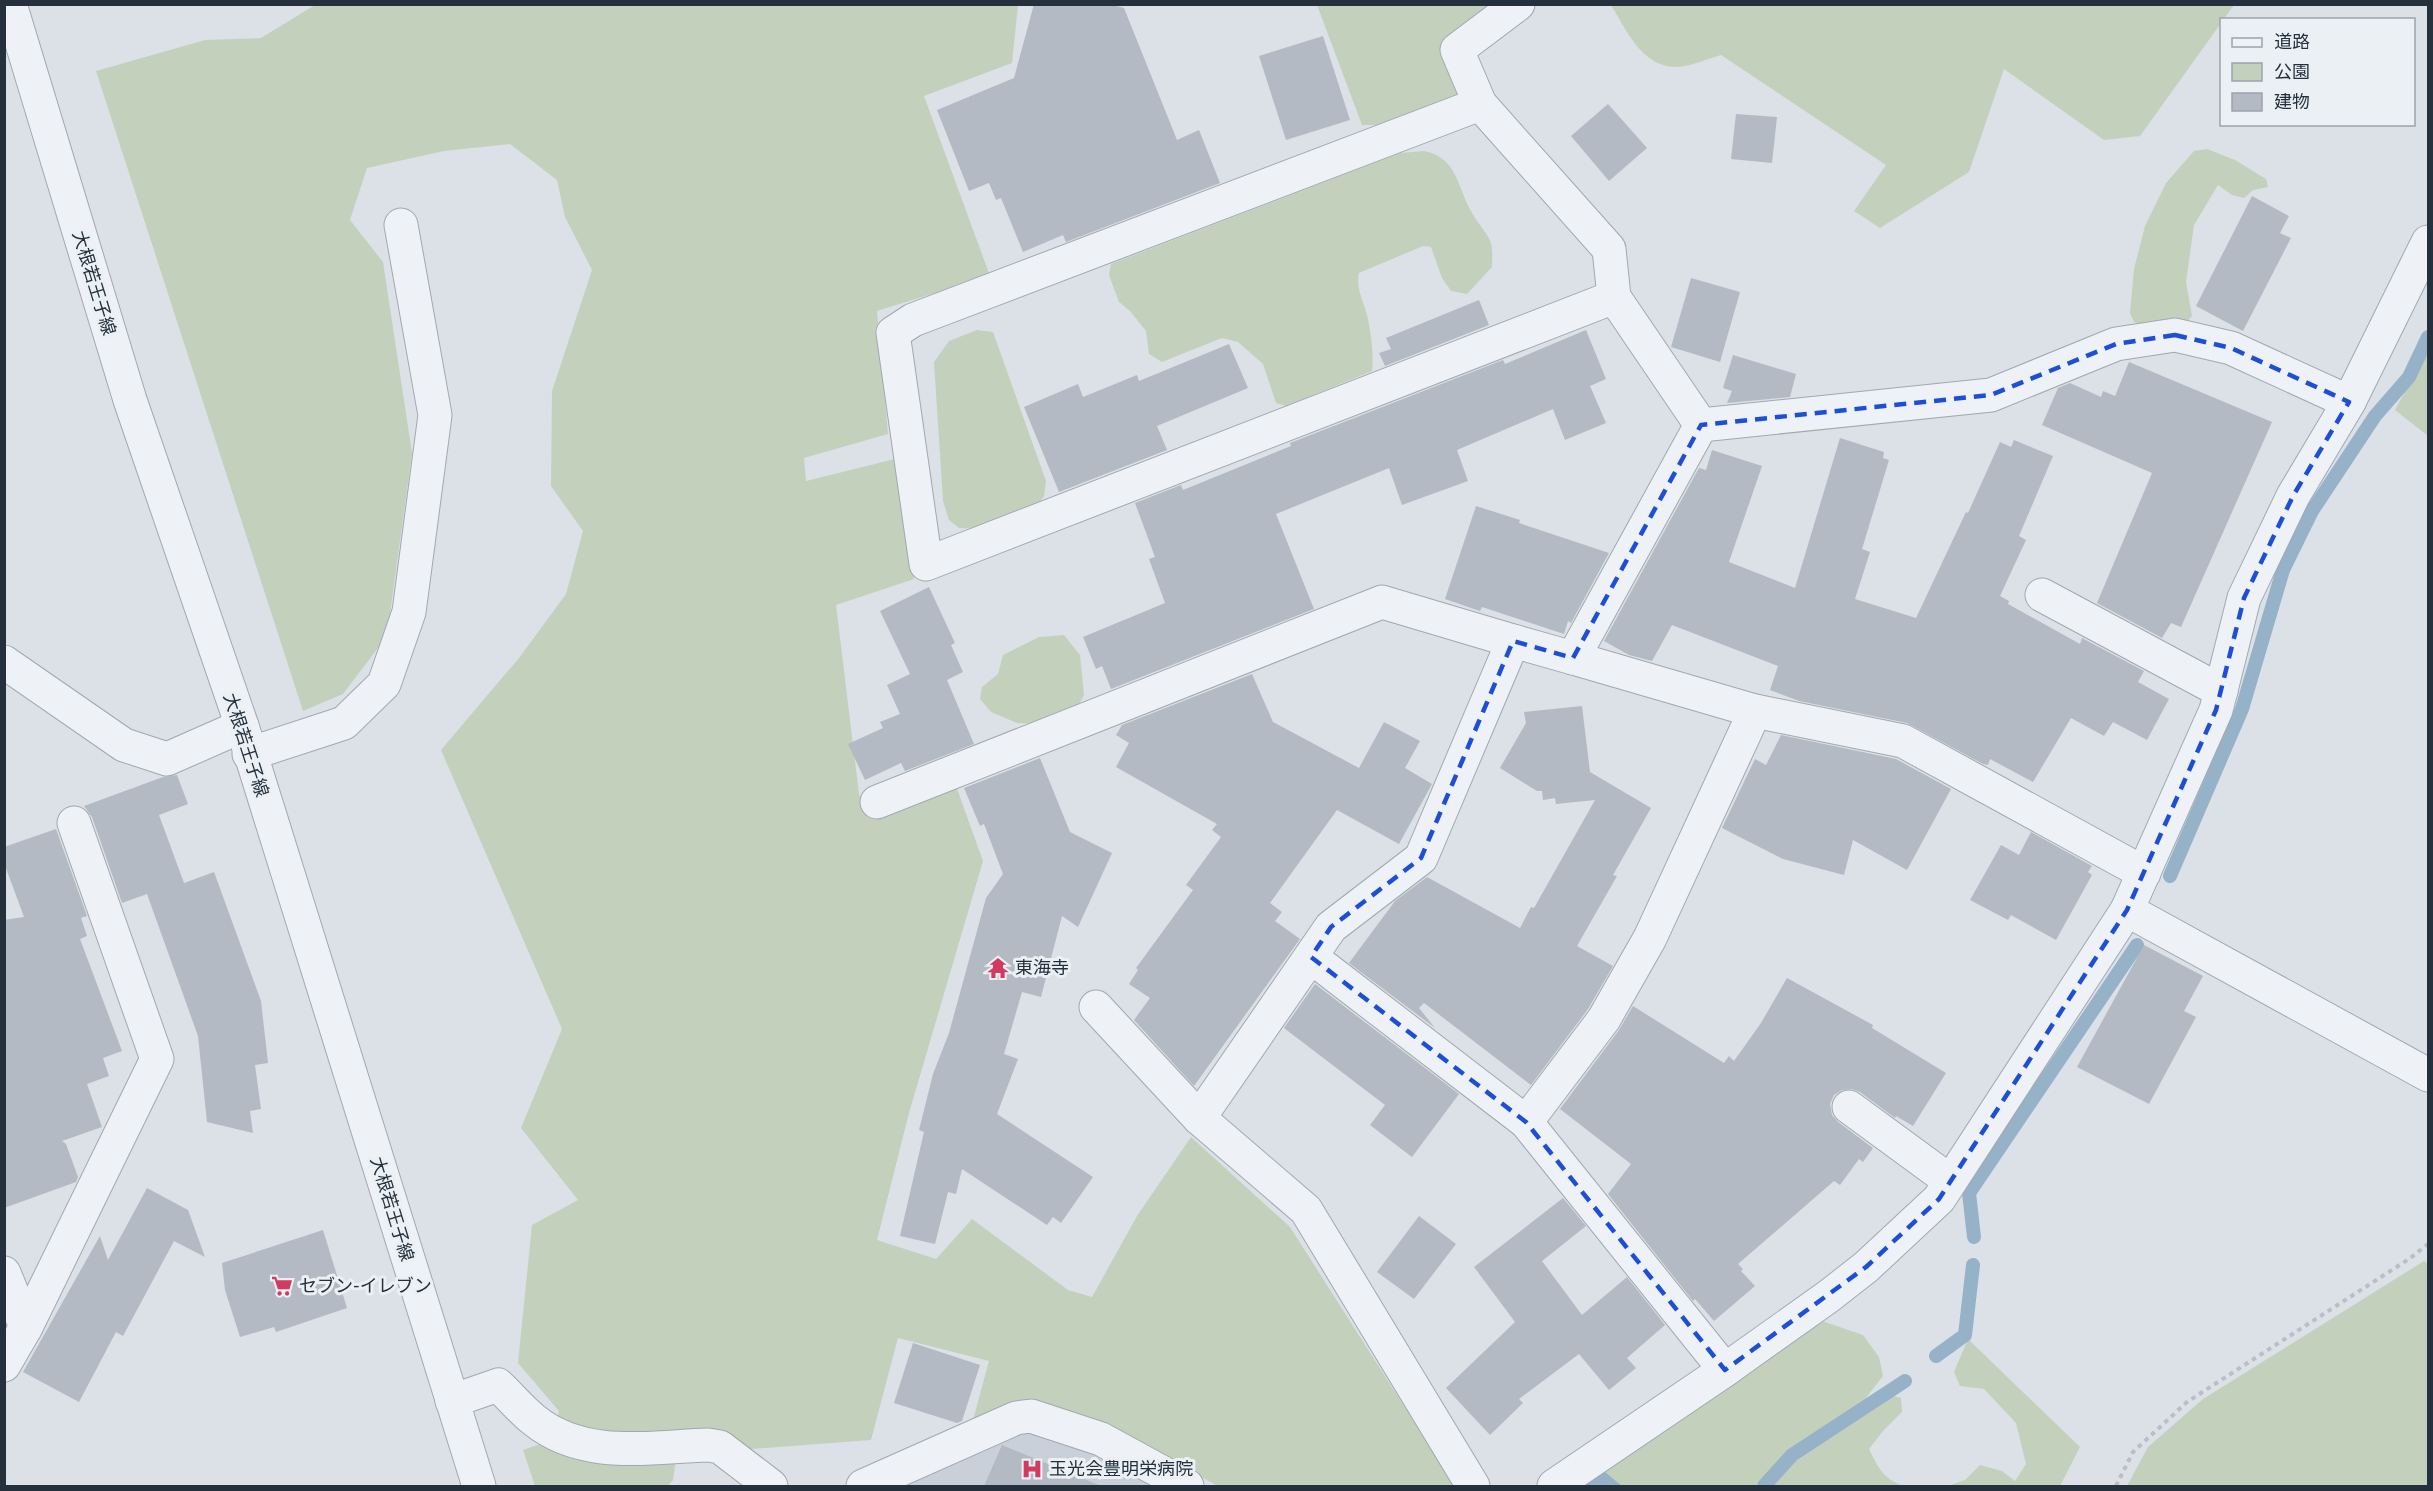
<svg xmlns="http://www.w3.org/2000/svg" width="2433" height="1491" font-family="'Fira Sans Condensed','Noto Sans JP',sans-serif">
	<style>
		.built { fill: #c9d0d9 }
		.green { fill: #c3d1bc }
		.water { fill: #95b2c8 }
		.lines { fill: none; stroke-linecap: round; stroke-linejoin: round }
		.stream { stroke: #95b2c8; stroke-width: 14 }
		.building { fill: #b3bac3 }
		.minor-casing { stroke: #a1a8b0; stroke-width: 35 }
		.path { stroke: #babfc5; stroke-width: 4; stroke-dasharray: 4.5 4.5; stroke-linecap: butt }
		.minor { stroke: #eef1f5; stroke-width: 33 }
		.marked { fill: none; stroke: #1d4ed8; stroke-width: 4.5; stroke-dasharray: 12 8; stroke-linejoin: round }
		.labels { text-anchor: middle; stroke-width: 6; stroke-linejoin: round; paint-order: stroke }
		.street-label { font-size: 18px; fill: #25303d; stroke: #ebf0f4 }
		.poi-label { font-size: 18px; fill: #25303d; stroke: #ebf0f4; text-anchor: start }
	</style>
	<rect width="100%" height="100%" fill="#dbe1e6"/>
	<!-- built -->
	<path class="built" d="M 1027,1425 L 1096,1451 L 1159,1486 L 898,1486 Z"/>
	<!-- green -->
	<g class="green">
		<path d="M 315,5 L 1018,5 L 1012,63 L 924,96 L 990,276 L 877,311 L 888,434 L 804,458 L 806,481 L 895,459 L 914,579 L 836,605 L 859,794 L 868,818 L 955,783 L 983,861 L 909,1113 L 877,1240 L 936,1259 L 972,1219 L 1068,1290 L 1092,1297 L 1137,1216 L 1191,1137 L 1290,1227 L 1455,1486 L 1218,1486 L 1106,1425 L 970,1431 L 989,1361 L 898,1338 L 871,1440 L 726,1451 L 556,1428 L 559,1411 L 518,1363 L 532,1225 L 578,1200 L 521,1128 L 562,1029 L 441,750 L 519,658 L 566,594 L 583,531 L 551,486 L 552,391 L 592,270 L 565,217 L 557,180 L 510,144 L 444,151 L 367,168 L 350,220 L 383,262 L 412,453 L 387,636 L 343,694 L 303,711 L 96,71 L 205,40 L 261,38 Z"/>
		<path d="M 1317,5 L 1491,5 L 1455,102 L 1380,125 L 1362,125 Z"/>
		<path d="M 1611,5 L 2234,5 L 2140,136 L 2104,140 L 2004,69 L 1969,172 L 1880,228 L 1854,211 L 1886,165 L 1721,55 C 1707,59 1689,67 1675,67 C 1641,66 1626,29 1611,5 Z"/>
		<path d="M 2207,149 L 2235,160 L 2266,179 L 2268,187 L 2253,190 L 2244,198 L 2232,195 L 2218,185 L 2194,225 L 2186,282 L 2192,316 L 2184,326 L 2146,327 L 2134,322 L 2130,313 L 2134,269 L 2145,226 L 2166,183 L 2194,151 Z"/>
		<path d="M 1424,151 C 1458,158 1457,187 1471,211 C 1475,220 1489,235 1491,243 C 1493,251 1492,260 1492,267 L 1467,294 L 1451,291 L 1442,278 L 1431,247 L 1423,246 L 1359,273 C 1355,288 1365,304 1368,319 C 1371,336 1374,353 1372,371 L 1286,406 L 1276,403 L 1263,364 L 1238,342 L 1222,338 L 1162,362 L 1149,354 L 1146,331 L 1130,311 L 1119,302 L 1109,275 L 1111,264 L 1400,153 Z"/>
		<path d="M 977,330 L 993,332 L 1046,481 L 1044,496 L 1037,506 L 980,529 L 959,528 L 949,520 L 943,501 L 934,362 L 949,341 Z"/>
		<path d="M 2428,348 L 2428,436 L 2395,410 Z"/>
		<path d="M 1064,635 L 1080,655 L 1084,695 L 1076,710 L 1046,724 L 1017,723 L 991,712 L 980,699 L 982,687 L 998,674 L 1003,655 L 1039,637 Z"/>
		<path d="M 2424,1261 L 2428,1264 L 2428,1486 L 2127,1486 L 2148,1447 L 2203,1399 Z"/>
		<path d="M 1822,1321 L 1863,1335 L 1879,1357 L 1883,1376 L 1862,1403 L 1787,1452 L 1756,1486 L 1622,1486 L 1604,1471 Z"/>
		<path d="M 1968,1339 L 2080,1447 L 2060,1486 L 1948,1486 L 1965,1480 L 1980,1465 L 2002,1471 L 2015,1481 L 2026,1464 L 2016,1423 L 1984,1389 L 1960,1386 L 1954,1372 Z"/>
		<path d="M 1894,1396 L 1901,1398 L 1902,1412 L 1883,1431 L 1869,1449 C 1878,1468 1885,1481 1905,1486 L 1771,1486 L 1796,1458 Z"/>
		<path d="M 546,1442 L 677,1452 L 673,1480 L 668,1486 L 535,1486 L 523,1450 Z"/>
	</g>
	<!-- water -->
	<path class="water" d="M 1604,1471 L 1622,1486 L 1584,1486 Z"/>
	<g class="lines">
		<!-- stream -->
		<g class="stream">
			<path d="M 2170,876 L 2242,709 L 2283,570 L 2312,511 L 2375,416 L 2409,377 L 2428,337"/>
			<path d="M 1974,1237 L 1969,1193 L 2137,945"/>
			<path d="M 1936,1356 L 1965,1335 L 1973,1265"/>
			<path d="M 1764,1486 L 1792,1455 L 1905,1381"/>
		</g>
	</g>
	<!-- building -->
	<g class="building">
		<path d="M 1034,4 L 1110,4 L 1124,8 L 1177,140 L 1199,130 L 1220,183 L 1066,242 L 1063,235 L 1023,252 L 1001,198 L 996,200 L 989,183 L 969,191 L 937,110 L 1014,78 Z"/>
		<path d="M 1323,36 L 1350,120 L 1286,140 L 1259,56 Z"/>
		<path d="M 1608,104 L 1647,148 L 1609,181 L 1571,136 Z"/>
		<path d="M 1736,114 L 1777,117 L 1772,163 L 1731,159 Z"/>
		<path d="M 2252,196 L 2289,216 L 2280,233 L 2291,238 L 2243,331 L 2196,306 Z"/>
		<path d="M 1691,278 L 1740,292 L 1720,362 L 1671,347 Z"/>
		<path d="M 1479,300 L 1489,325 L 1385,366 L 1379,353 L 1391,349 L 1386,338 Z"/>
		<path d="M 1586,330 L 1606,379 L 1590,386 L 1606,423 L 1565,440 L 1553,409 L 1457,450 L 1468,481 L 1402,505 L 1389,468 L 1276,514 L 1314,609 L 1111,689 L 1102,666 L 1096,669 L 1083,637 L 1165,603 L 1149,559 L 1155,557 L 1135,503 L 1181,485 L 1183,490 L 1291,446 L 1290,443 L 1503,360 L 1505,364 Z"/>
		<path d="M 1229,344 L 1248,388 L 1157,426 L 1167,450 L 1059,492 L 1024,407 L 1078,384 L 1083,397 L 1137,375 L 1139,381 Z"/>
		<path d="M 1733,355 L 1796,374 L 1790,397 L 1727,403 L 1732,391 L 1723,388 Z"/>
		<path d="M 2129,362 L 2272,422 L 2181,627 L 2171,623 L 2162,638 L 2097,603 L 2152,473 L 2042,425 L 2058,388 L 2070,383 L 2101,397 L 2103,391 L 2115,396 Z"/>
		<path d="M 1840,438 L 1884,452 L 1883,458 L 1889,460 L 1862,549 L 1870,552 L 1855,599 L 1916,618 L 1966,512 L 1968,513 L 2000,442 L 2011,447 L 2014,440 L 2053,456 L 2019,536 L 2026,540 L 2000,596 L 2009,601 L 2008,604 L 2080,644 L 2082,638 L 2144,671 L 2138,682 L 2169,699 L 2147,740 L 2113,722 L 2104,736 L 2071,718 L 2033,782 L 1990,759 L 1988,765 L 1983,764 L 1907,723 L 1799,701 L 1770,690 L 1778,666 L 1672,625 L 1652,661 L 1629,655 L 1604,641 L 1699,468 L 1706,470 L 1712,450 L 1762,466 L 1729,562 L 1795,588 Z"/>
		<path d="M 1476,506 L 1520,520 L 1519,523 L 1609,553 L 1571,623 L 1568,621 L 1564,634 L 1482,607 L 1480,611 L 1445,599 Z"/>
		<path d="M 929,587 L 955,643 L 951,645 L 963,672 L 947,680 L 974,744 L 905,771 L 901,763 L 865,780 L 848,744 L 883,728 L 880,722 L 900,714 L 887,685 L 910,674 L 880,611 Z"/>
		<path d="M 1252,674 L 1273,722 L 1359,768 L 1384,722 L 1420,741 L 1405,768 L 1432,784 L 1399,844 L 1337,810 L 1270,903 L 1282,912 L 1275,921 L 1300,939 L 1194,1086 L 1134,1020 L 1150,998 L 1129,984 L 1138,970 L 1136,968 L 1193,890 L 1186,885 L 1221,837 L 1212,830 L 1217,824 L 1116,767 L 1129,743 L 1116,735 L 1122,725 Z"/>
		<path d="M 1582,706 L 1590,772 L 1651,808 L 1613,875 L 1617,876 L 1577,946 L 1613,966 L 1588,1009 L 1531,1085 L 1424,1003 L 1419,1008 L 1435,1028 L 1349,963 L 1395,901 L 1427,877 L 1520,928 L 1531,907 L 1534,908 L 1595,800 L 1556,804 L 1555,798 L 1543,800 L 1542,791 L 1537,791 L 1500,768 L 1526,723 L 1524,712 Z"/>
		<path d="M 1781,735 L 1896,759 L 1951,789 L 1907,870 L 1853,840 L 1844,875 L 1783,859 L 1722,828 L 1755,759 L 1766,765 Z"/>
		<path d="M 1040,758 L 1070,832 L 1112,853 L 1078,927 L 1062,916 L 1041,997 L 1022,992 L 1004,1054 L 1018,1059 L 997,1114 L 1093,1177 L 1061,1223 L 1053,1217 L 1047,1225 L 962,1169 L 956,1194 L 948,1192 L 935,1244 L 900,1236 L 924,1132 L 919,1130 L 933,1074 L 949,1033 L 986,898 L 1003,874 L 984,824 L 980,826 L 964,788 Z"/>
		<path d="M 177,775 L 188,804 L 159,815 L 184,883 L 214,872 L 261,1001 L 268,1063 L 255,1065 L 261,1109 L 250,1111 L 253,1133 L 207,1122 L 198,1036 L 147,894 L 122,903 L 92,817 L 84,806 L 163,777 Z"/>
		<path d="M 56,829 L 87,916 L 81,918 L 87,936 L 80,939 L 122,1051 L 103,1058 L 109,1076 L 87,1084 L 102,1127 L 62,1141 L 66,1144 L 78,1177 L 76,1182 L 4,1208 L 4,920 L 24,917 L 4,863 L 4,847 Z"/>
		<path d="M 2031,832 L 2092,866 L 2088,872 L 2092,875 L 2056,940 L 2011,915 L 2008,920 L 1970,900 L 2001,845 L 2019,855 Z"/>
		<path d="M 2144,945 L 2203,976 L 2184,1011 L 2196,1017 L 2149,1104 L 2077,1067 Z"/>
		<path d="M 1787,978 L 1873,1025 L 1872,1028 L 1946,1073 L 1913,1126 L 1896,1116 L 1895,1118 L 1860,1092 L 1852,1089 L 1842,1090 L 1834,1095 L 1830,1104 L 1832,1115 L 1838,1122 L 1873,1148 L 1863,1162 L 1859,1159 L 1840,1185 L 1834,1181 L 1738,1264 L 1743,1269 L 1741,1271 L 1755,1286 L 1714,1321 L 1695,1299 L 1693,1301 L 1608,1194 L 1631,1164 L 1560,1109 L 1619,1030 L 1633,1006 L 1724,1063 L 1729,1056 L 1734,1061 L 1761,1023 Z"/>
		<path d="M 1315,984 L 1459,1094 L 1412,1157 L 1370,1125 L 1385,1105 L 1284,1028 Z"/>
		<path d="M 147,1188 L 188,1210 L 205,1257 L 174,1241 L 123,1336 L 116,1332 L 79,1402 L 23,1372 L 100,1236 L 108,1260 Z"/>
		<path d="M 1563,1198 L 1586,1226 L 1542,1261 L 1582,1315 L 1627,1277 L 1665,1325 L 1627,1358 L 1636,1368 L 1609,1390 L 1579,1354 L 1519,1399 L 1523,1403 L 1490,1435 L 1446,1388 L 1515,1322 L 1474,1267 Z"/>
		<path d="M 1419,1216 L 1456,1244 L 1414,1299 L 1377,1272 Z"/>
		<path d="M 323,1230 L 347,1308 L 276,1332 L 274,1327 L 240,1337 L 225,1290 L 222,1263 Z"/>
		<path d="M 913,1343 L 980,1365 L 962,1421 L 957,1423 L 894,1403 Z"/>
		<path d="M 1002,1445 L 1101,1486 L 984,1486 Z"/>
	</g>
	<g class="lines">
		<defs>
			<g id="minor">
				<path d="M 10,4 L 130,400 L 242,726 L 479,1486"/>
				<path d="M 1518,4 L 1457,50 L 1480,104 L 1609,249 L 1614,297 L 1701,425"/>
				<path d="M 1480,104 L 913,320 L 893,333 L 926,564 L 1614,297"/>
				<path d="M 1701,425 L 1991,395 L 2116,344 L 2175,335 L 2231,348 L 2349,402"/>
				<path d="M 2042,595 L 2221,691"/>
				<path d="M 1573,658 L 1755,711 L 1903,741 L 2144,873"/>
				<path d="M 4,662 L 124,745 L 167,759 L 242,726"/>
				<path d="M 249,754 L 344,723 L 384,684 L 409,612 L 435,415 L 401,225"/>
				<path d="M 877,802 L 1382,602 L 1513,641"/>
				<path d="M 2127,910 L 2428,1075"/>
				<path d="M 1311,957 L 1526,1122 L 1725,1370"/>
				<path d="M 1096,1007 L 1199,1118"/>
				<path d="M 1849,1107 L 1950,1181"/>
				<path d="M 1526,1122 L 1604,1019 L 1650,938 L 1755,711"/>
				<path d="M 4,1273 L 26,1327 L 4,1365"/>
				<path d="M 26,1327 L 157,1059 L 74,823"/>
				<path d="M 452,1401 L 498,1385 C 510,1396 521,1410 534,1420 C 583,1460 650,1447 708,1445 L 720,1447 L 771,1486"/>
				<path d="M 863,1486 L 1016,1418 L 1031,1416 L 1101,1439 L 1187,1486"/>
				<path d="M 1473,1486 L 1306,1210 L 1199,1118 L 1331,927 L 1421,858 L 1513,641 L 1573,658 L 1701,425"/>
				<path d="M 1554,1486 L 1725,1370 L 1829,1296 L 1866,1267 L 1939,1199 L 2127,910 L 2216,710 L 2244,598 L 2293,496 L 2349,402 L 2428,242"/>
			</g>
		</defs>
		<!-- minor casing -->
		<use href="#minor" class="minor-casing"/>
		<!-- path -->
		<path class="path" d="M 2116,1486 L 2133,1452 L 2187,1402 L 2409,1259 L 2428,1244"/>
		<!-- minor -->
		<use href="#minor" class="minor"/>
	</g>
	<!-- marked area -->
	<path class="marked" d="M 2175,335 L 2231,348 L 2349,402 L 2293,496 L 2244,598 L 2216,710 L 2127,910 L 1939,1199 L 1866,1267 L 1725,1370 L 1526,1122 L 1311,957 L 1331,927 L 1421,858 L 1513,641 L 1573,658 L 1701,425 L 1991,395 L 2116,344 Z"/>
	<!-- icons -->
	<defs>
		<symbol id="temple-bare" viewBox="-9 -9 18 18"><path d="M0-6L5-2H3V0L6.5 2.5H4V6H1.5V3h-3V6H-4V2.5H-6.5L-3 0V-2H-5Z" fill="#d23a5f" stroke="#ebf0f4" stroke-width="2.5" paint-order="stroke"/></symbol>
		<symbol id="supermarket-bare" viewBox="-9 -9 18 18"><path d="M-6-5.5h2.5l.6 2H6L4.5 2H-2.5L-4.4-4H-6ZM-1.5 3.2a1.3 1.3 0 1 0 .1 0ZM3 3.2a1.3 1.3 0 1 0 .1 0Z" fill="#d23a5f" stroke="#ebf0f4" stroke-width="2.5" paint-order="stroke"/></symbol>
		<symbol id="hospital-bare" viewBox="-9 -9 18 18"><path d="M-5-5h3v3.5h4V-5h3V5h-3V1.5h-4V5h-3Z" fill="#d23a5f" stroke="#ebf0f4" stroke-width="2.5" paint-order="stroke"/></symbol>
	</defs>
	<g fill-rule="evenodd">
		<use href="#temple-bare" x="983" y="953" width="30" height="30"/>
		<use href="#supermarket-bare" x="267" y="1271" width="30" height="30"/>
		<use href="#hospital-bare" x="1017" y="1454" width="30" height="30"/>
	</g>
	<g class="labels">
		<!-- street labels -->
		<g class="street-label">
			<text transform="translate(94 283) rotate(73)" y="6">大根若王子線</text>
			<text transform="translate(246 745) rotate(72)" y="6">大根若王子線</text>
			<text transform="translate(392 1209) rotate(73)" y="6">大根若王子線</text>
		</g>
		<!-- poi labels -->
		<g class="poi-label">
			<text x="1015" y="974">東海寺</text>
			<text x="299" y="1292">セブン-イレブン</text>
			<text x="1049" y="1475">玉光会豊明栄病院</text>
		</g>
	</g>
	<!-- border -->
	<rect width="2433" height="1491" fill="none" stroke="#25303d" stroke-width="12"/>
	<!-- legend -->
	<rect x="2220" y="18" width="195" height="108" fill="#ebf0f4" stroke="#9ca3ab" stroke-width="1.5"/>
	<rect x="2232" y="38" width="30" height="9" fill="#eef1f5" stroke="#9ca3ab" stroke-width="1.5"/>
	<text x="2274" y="48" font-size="18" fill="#25303d">道路</text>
	<rect x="2232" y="63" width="30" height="18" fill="#c3d1bc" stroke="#9ca3ab" stroke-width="1.5"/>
	<text x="2274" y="78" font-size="18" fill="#25303d">公園</text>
	<rect x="2232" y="93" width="30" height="18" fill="#b3bac3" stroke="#9ca3ab" stroke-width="1.5"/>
	<text x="2274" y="108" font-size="18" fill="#25303d">建物</text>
</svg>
